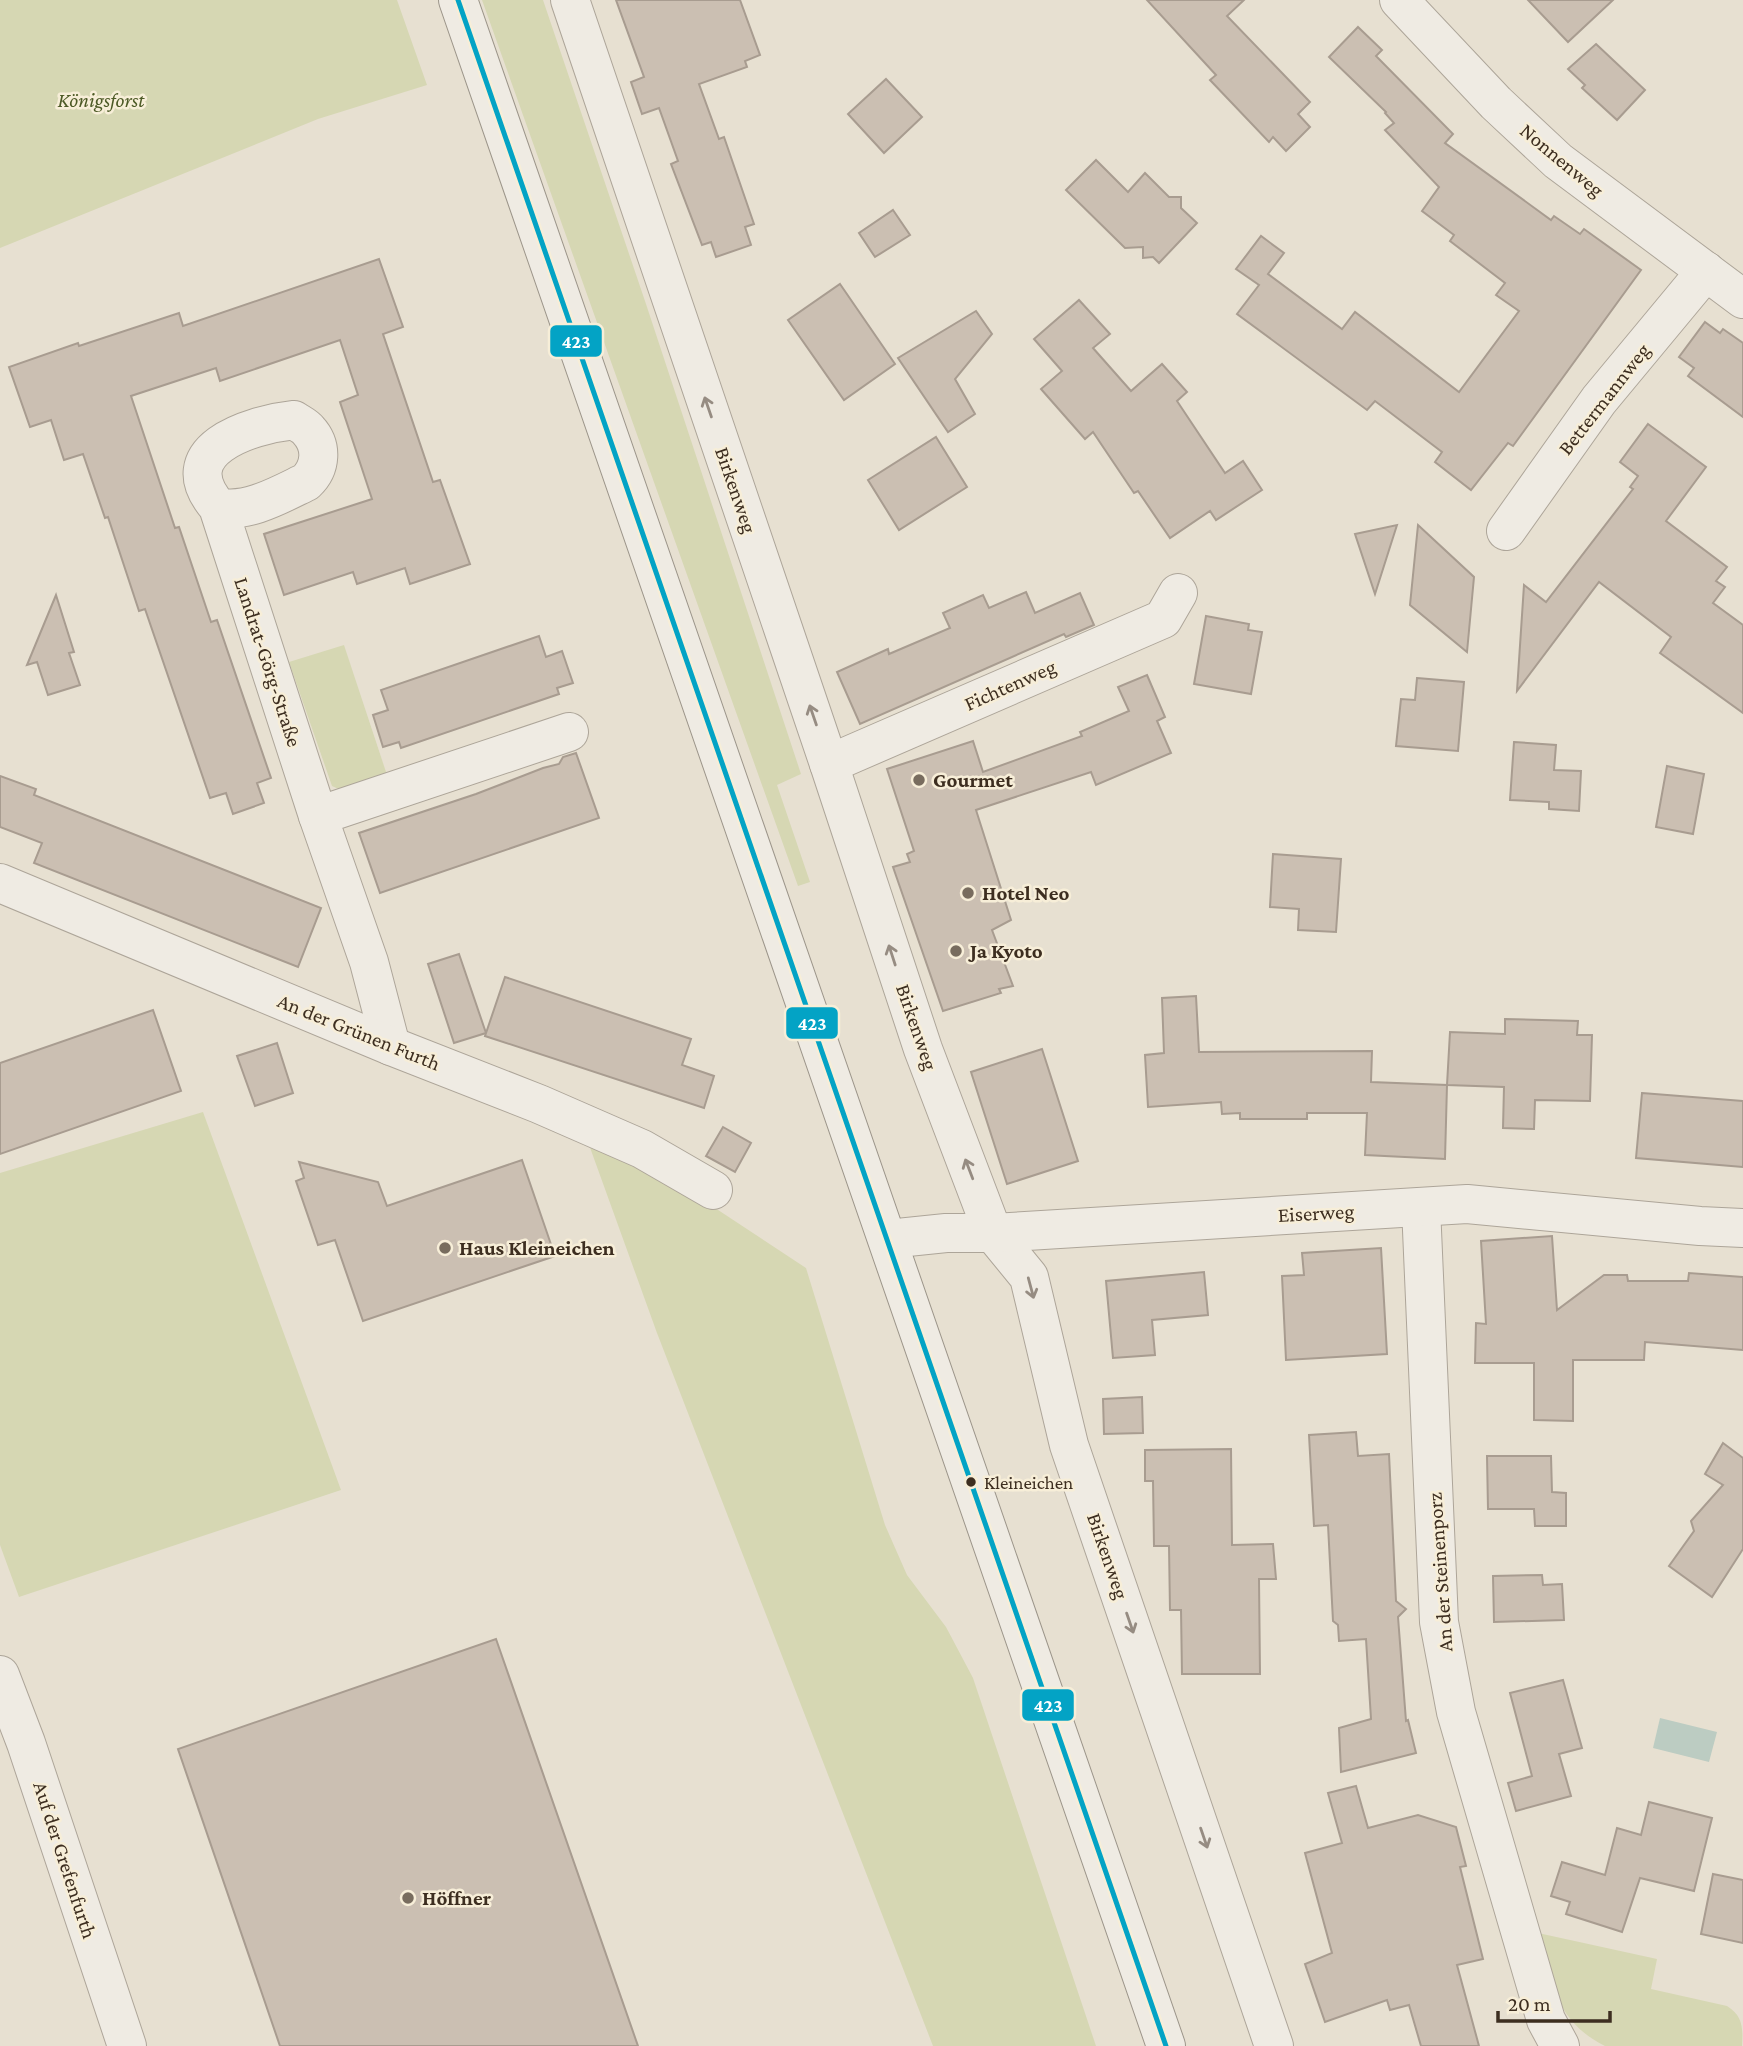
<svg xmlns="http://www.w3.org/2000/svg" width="1743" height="2046" font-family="'Crimson Pro',serif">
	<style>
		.green { fill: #d6d7b3 }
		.water { fill: #bcccc2 }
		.building { fill: #cbbfb2; stroke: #a89c90; stroke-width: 2 }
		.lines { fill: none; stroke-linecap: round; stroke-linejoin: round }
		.street-casing { stroke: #ada599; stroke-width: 40 }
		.secondary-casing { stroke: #9c958a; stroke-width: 40 }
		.street { stroke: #efebe3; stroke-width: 38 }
		.secondary { stroke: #efebe3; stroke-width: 38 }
		.bus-1-casing { stroke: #f7eed8; stroke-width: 10 }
		.bus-1 { stroke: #03a3c5; stroke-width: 5 }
		.oneway { stroke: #968c82 }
		.poi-dot { fill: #786c5e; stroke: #f7eed8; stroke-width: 2.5 }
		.bus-dot { fill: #3d2e20; stroke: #f7eed8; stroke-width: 2.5 }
		.labels { text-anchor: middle; stroke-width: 5; stroke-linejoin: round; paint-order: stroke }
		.bus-label { font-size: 19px; fill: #3d2e20; stroke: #f7eed8; text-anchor: start }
		.park-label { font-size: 21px; font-style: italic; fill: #4d5a26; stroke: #f7eed8 }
		.street-label { font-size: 21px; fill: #3d2e20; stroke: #f7eed8 }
		.poi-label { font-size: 21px; font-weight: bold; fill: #3d2e20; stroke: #f7eed8; text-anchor: start }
		.line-badge { stroke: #f7eed8; stroke-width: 2.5 }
		.badge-label { font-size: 19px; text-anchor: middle; font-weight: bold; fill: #fff }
	</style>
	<rect width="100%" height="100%" fill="#e7e0d1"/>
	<!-- green -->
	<g class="green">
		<path d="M 0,0 L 397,0 L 427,85 L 318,119 L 0,248 Z"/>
		<path d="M 482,0 L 543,0 L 646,304 L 801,774 L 777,785 L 810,882 L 798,886 Z"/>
		<path d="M 344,645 L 388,778 L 347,793 L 332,786 L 289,662 Z"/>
		<path d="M 203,1112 L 341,1490 L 19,1597 L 0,1545 L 0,1173 Z"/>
		<path d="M 588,1142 L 709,1204 L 806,1268 L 885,1525 L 907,1575 L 946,1627 L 973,1678 L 1096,2046 L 933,2046 L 657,1333 Z"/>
		<path d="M 1538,1933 L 1657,1959 L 1651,1989 L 1727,2006 C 1743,2016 1743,2028 1742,2046 L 1605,2046 C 1555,2021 1552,1982 1538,1933 Z"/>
	</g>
	<!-- water -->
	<path class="water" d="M 1660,1718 L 1717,1732 L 1709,1762 L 1653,1748 Z"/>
	<!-- building -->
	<g class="building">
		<path d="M 616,0 L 740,0 L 760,55 L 745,61 L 747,67 L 699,84 L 719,139 L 724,137 L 754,224 L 745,227 L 751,245 L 716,257 L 711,242 L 702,245 L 671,164 L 678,161 L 659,108 L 642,114 L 631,82 L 644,77 Z"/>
		<path d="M 1147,0 L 1244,0 L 1227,16 L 1310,102 L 1298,114 L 1310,127 L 1286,151 L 1273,137 L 1269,142 L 1210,80 L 1216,75 Z"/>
		<path d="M 1528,0 L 1613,0 L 1568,42 Z"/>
		<path d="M 1358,27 L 1382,50 L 1376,56 L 1453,134 L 1445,143 L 1551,220 L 1554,216 L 1580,234 L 1584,229 L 1641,270 L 1513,446 L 1508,443 L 1471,490 L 1435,462 L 1442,452 L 1375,401 L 1367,410 L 1237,314 L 1259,285 L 1236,269 L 1261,236 L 1284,253 L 1268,274 L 1342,329 L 1355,312 L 1459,392 L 1519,311 L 1496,295 L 1505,283 L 1450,241 L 1454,235 L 1422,211 L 1439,187 L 1385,130 L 1394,123 L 1385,113 L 1386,112 L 1329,57 Z"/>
		<path d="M 1596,44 L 1645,90 L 1617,120 L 1582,88 L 1585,85 L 1568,69 Z"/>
		<path d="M 886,79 L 922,117 L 884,153 L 848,114 Z"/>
		<path d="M 1096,160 L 1128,192 L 1145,173 L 1169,197 L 1181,197 L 1181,208 L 1197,223 L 1159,263 L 1153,257 L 1143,258 L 1143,247 L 1125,248 L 1066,190 Z"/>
		<path d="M 893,210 L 910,235 L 875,257 L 859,233 Z"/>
		<path d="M 379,259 L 403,327 L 383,334 L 433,482 L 440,480 L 470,564 L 410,584 L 405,568 L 357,584 L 353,572 L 284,595 L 264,534 L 372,499 L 340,402 L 358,395 L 340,340 L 220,381 L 216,368 L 131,396 L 175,528 L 179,527 L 211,622 L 217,620 L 271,778 L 257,783 L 264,803 L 233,814 L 226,793 L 210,798 L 145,609 L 139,611 L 108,517 L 105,518 L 83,454 L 64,460 L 51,420 L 30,427 L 9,367 L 78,343 L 79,346 L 179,313 L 183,326 Z"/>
		<path d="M 840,284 L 895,364 L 844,400 L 788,320 Z"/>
		<path d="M 1079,300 L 1110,334 L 1093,348 L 1131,391 L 1162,364 L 1187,392 L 1177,401 L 1225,473 L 1243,461 L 1262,490 L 1216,520 L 1210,511 L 1170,538 L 1138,491 L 1134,493 L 1093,432 L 1085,439 L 1041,389 L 1062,371 L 1034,339 Z"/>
		<path d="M 976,311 L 992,334 L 955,379 L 975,414 L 948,432 L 898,358 Z"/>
		<path d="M 1705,322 L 1720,333 L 1723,329 L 1743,343 L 1743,417 L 1688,376 L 1694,368 L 1679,357 Z"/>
		<path d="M 1648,424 L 1706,467 L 1666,521 L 1727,567 L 1716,581 L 1725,587 L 1713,603 L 1743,625 L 1743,713 L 1660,653 L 1671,637 L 1599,582 L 1517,691 L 1524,585 L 1546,602 L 1633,489 L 1630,487 L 1638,476 L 1620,462 Z"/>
		<path d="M 936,437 L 967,487 L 899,530 L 868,480 Z"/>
		<path d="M 1397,525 L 1375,594 L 1355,534 Z"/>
		<path d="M 1418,525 L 1474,577 L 1467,652 L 1410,605 Z"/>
		<path d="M 1026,592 L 1035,613 L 1080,593 L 1094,625 L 1066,637 L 1064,634 L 860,724 L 837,672 L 888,649 L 889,654 L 950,628 L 943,613 L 983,595 L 989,608 Z"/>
		<path d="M 56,595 L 74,652 L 69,653 L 80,685 L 48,695 L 37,662 L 27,665 Z"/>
		<path d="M 1206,616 L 1249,624 L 1248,630 L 1262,632 L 1251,694 L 1194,684 Z"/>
		<path d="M 539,636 L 546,657 L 562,651 L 573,683 L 557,688 L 559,694 L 401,748 L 399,742 L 383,747 L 373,715 L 388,710 L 381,690 Z"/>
		<path d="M 1147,675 L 1165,717 L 1157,721 L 1171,753 L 1096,785 L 1091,772 L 976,810 L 1011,920 L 992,930 L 1013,986 L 999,989 L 1001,993 L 943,1011 L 893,867 L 910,862 L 907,854 L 914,851 L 887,769 L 973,741 L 983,772 L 1082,736 L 1080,732 L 1129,711 L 1118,687 Z"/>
		<path d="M 1417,678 L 1464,682 L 1458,751 L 1396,746 L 1401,699 L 1415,700 Z"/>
		<path d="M 1514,742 L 1556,745 L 1554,770 L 1581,771 L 1579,811 L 1549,809 L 1549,802 L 1510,800 Z"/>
		<path d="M 576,753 L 599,818 L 380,893 L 359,833 L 476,794 L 543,768 L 559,764 L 563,757 Z"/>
		<path d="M 1667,766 L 1704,774 L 1693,834 L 1656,827 Z"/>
		<path d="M 0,776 L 36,789 L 34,795 L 321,908 L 298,967 L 34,863 L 42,843 L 0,827 Z"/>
		<path d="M 1273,854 L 1341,859 L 1336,932 L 1298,930 L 1299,909 L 1270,907 Z"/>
		<path d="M 459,954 L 486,1033 L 454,1043 L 428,964 Z"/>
		<path d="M 505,977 L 691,1039 L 682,1065 L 714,1076 L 704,1108 L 485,1036 Z"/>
		<path d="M 1196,996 L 1199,1052 L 1372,1051 L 1371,1082 L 1447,1085 L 1445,1159 L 1365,1155 L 1367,1113 L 1307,1113 L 1307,1119 L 1240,1119 L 1240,1113 L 1222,1114 L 1221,1102 L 1148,1107 L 1145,1055 L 1164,1053 L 1162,998 Z"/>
		<path d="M 153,1010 L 181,1091 L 0,1154 L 0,1063 Z"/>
		<path d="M 1505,1019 L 1578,1021 L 1577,1035 L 1592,1035 L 1590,1101 L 1535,1100 L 1534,1129 L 1503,1128 L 1504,1087 L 1447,1085 L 1450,1032 L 1505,1034 Z"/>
		<path d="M 277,1043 L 293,1093 L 255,1106 L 237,1056 Z"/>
		<path d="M 1042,1049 L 1078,1161 L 1007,1184 L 971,1072 Z"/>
		<path d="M 1642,1093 L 1743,1101 L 1743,1167 L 1636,1158 Z"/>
		<path d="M 723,1127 L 751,1143 L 735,1172 L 706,1156 Z"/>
		<path d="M 522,1160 L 555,1256 L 363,1321 L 335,1240 L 318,1245 L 296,1181 L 304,1178 L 299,1162 L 378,1182 L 387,1206 Z"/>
		<path d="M 1552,1236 L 1557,1310 L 1604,1275 L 1627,1275 L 1628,1281 L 1688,1281 L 1689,1273 L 1743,1277 L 1743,1350 L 1645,1342 L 1644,1360 L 1573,1360 L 1573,1421 L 1534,1420 L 1534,1363 L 1475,1363 L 1476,1323 L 1486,1324 L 1481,1241 Z"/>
		<path d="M 1381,1248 L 1387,1354 L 1286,1360 L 1282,1276 L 1304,1275 L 1302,1253 Z"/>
		<path d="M 1204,1272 L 1208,1315 L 1152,1320 L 1155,1355 L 1113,1358 L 1106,1281 Z"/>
		<path d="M 1142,1397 L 1143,1433 L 1104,1434 L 1103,1399 Z"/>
		<path d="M 1356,1432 L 1358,1456 L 1389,1454 L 1396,1601 L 1406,1609 L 1398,1617 L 1406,1721 L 1408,1720 L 1416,1753 L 1341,1772 L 1339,1728 L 1371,1719 L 1366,1639 L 1339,1641 L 1338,1625 L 1333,1621 L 1328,1525 L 1314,1526 L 1309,1435 Z"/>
		<path d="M 1723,1443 L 1743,1458 L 1743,1549 L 1712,1597 L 1669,1566 L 1694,1531 L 1691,1521 L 1723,1485 L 1705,1474 Z"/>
		<path d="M 1231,1449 L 1232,1545 L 1273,1544 L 1276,1579 L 1259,1579 L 1260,1674 L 1182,1674 L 1181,1610 L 1170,1610 L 1169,1546 L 1154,1546 L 1153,1481 L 1145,1481 L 1145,1450 Z"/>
		<path d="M 1487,1456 L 1551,1456 L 1552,1492 L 1566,1493 L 1566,1526 L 1535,1526 L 1534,1509 L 1488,1509 Z"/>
		<path d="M 1542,1575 L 1543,1585 L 1562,1584 L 1564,1620 L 1494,1622 L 1493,1576 Z"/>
		<path d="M 496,1639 L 638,2046 L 280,2046 L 178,1749 Z"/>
		<path d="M 1563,1680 L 1582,1748 L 1559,1754 L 1571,1796 L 1516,1811 L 1508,1783 L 1532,1776 L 1510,1693 Z"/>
		<path d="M 1356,1786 L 1368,1828 L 1418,1815 L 1456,1827 L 1466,1866 L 1460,1867 L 1483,1959 L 1457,1965 L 1479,2046 L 1421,2046 L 1409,2005 L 1390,2010 L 1387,2000 L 1325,2022 L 1305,1964 L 1332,1953 L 1305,1853 L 1342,1843 L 1328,1793 Z"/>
		<path d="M 1649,1802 L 1712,1818 L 1694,1891 L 1640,1878 L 1622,1932 L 1566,1914 L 1570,1902 L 1551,1896 L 1562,1862 L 1605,1875 L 1617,1828 L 1641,1835 Z"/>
		<path d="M 1713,1874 L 1743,1880 L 1743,1943 L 1701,1934 Z"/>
	</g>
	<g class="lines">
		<defs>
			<g id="street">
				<path d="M 570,0 L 829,764 L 923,1049 L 993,1233 L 1029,1277 L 1069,1445 L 1274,2046"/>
				<path d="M 1399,0 L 1496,103 L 1558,161 L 1743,299"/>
				<path d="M 218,507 C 247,514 281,494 306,482 C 321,468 323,446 308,430 C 305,426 298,423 294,420 C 248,425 169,451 218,507 L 318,816 L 369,962 L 391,1046"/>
				<path d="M 1506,531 L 1599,400 L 1706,271"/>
				<path d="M 829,764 L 1163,619 L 1178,593"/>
				<path d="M 318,816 L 569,732"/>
				<path d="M 0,883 L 391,1046 L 539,1104 L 642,1149 L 713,1190"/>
				<path d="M 1421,1207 L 1439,1622 L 1456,1712 L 1546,2020 L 1560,2046"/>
				<path d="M 888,1239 L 946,1233 L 993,1233 L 1467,1204 L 1700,1226 L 1743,1228"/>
				<path d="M 0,1675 L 26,1743 L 127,2046"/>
			</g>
			<path id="secondary" d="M 458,0 L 1166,2046"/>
		</defs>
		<!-- street casing -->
		<use href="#street" class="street-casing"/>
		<!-- secondary casing -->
		<use href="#secondary" class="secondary-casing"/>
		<!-- street -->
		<use href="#street" class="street"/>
		<!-- secondary -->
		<use href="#secondary" class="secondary"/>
		<defs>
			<path id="bus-1" d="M 458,0 L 1166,2046"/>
		</defs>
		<!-- bus-1 casing -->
		<use href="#bus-1" class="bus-1-casing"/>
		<!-- bus-1 -->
		<use href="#bus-1" class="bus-1"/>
	</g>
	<!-- one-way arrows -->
	<defs><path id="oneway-shaft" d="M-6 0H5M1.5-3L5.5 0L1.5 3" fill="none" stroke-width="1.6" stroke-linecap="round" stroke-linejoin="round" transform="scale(1.75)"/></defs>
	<g class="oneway">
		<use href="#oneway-shaft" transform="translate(708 407) rotate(-109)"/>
		<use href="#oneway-shaft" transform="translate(813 715) rotate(-109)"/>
		<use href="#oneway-shaft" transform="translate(892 955) rotate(-108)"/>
		<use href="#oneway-shaft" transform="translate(969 1169) rotate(-111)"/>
		<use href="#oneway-shaft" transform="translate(1031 1288) rotate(75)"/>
		<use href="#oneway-shaft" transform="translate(1130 1623) rotate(71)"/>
		<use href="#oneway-shaft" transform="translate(1204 1838) rotate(71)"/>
	</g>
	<!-- markers -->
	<g class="poi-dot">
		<circle cx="919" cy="780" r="7"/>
		<circle cx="968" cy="893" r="7"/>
		<circle cx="956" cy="951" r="7"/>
		<circle cx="445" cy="1248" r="7"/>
		<circle cx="408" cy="1898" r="7"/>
	</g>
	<circle class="bus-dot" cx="971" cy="1482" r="6"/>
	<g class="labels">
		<!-- bus labels -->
		<g class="bus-label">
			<text x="984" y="1489">Kleineichen</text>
		</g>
		<!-- park labels -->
		<g class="park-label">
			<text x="101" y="107">Königsforst</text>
		</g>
		<!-- street labels -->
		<g class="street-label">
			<text transform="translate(1562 160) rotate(40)" y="7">Nonnenweg</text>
			<text transform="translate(1604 399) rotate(-52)" y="7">Bettermannweg</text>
			<text transform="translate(736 490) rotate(71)" y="7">Birkenweg</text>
			<text transform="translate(268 662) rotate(72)" y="7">Landrat-Görg-Straße</text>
			<text transform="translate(1010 685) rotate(-24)" y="7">Fichtenweg</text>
			<text transform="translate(917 1027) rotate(71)" y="7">Birkenweg</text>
			<text transform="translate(359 1032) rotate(22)" y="7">An der Grünen Furth</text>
			<text transform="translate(1316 1213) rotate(-3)" y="7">Eiserweg</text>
			<text transform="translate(1108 1556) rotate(71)" y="7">Birkenweg</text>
			<text transform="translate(1440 1572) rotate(-94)" y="7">An der Steinenporz</text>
			<text transform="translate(65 1860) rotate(72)" y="7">Auf der Grefenfurth</text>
		</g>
		<!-- poi labels -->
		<g class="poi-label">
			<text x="933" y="787">Gourmet</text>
			<text x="982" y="900">Hotel Neo</text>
			<text x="970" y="958">Ja Kyoto</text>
			<text x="459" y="1255">Haus Kleineichen</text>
			<text x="422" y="1905">Höffner</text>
		</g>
	</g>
	<g class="line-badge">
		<rect x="549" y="324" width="54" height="34" rx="7" fill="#03a3c5"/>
		<rect x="785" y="1006" width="54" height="34" rx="7" fill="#03a3c5"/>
		<rect x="1021" y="1688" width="54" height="34" rx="7" fill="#03a3c5"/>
	</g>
	<g class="badge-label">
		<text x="576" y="348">423</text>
		<text x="812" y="1030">423</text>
		<text x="1048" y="1712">423</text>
	</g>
	<!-- scale -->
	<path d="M1498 2011v10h112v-10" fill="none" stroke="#3d2e20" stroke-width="3.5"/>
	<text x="1508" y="2011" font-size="21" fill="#3d2e20" stroke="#f7eed8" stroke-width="5" paint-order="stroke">20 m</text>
</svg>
